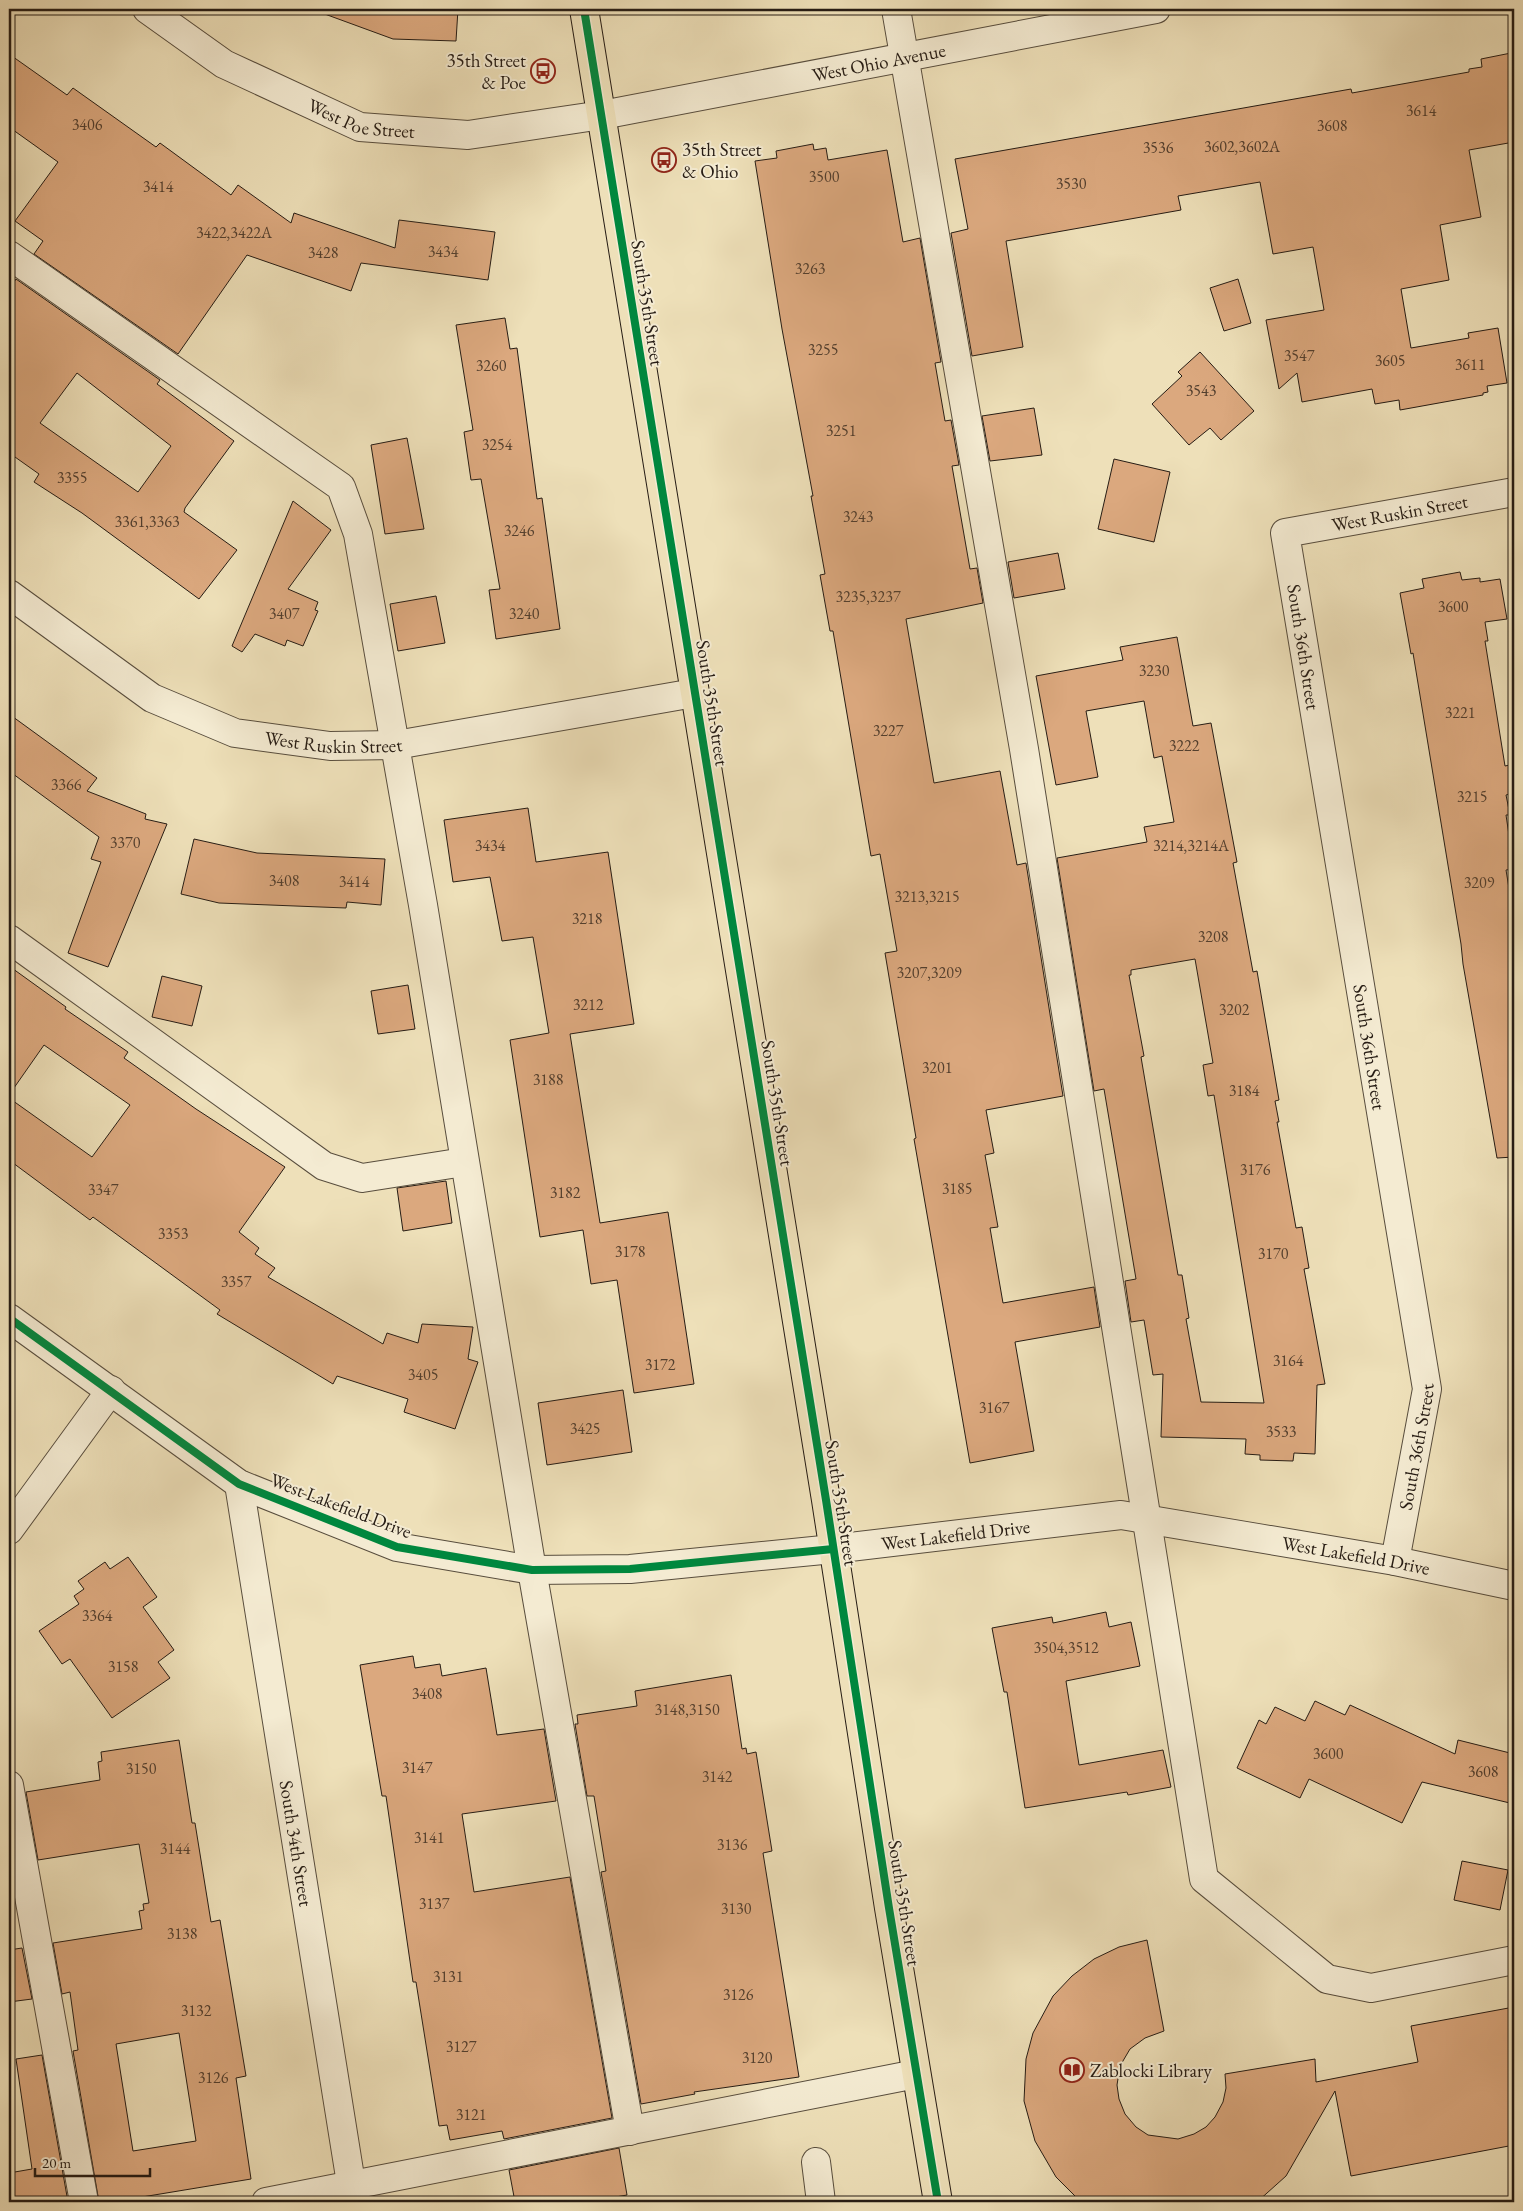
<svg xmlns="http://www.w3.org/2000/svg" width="1523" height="2211" font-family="'EB Garamond',serif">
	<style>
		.building { fill: #dba87e; stroke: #261c14; fill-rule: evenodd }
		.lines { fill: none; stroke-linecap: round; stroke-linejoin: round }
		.minor-casing { stroke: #584d3d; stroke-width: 30 }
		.major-casing { stroke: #261c14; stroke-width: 30 }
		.minor { stroke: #f4ebd2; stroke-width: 28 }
		.major { stroke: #eee0b9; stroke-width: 28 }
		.cycleway-casing { stroke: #f4ebd2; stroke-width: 11 }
		.cycleway { stroke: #00873e; stroke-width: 8 }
		.labels { text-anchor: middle; stroke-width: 4; stroke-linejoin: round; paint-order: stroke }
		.number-label { font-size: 16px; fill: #533f2e }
		.poi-label { font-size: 19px; fill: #261c14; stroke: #f4ebd2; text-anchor: start }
		.street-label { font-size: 19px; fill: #261c14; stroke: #f4ebd2 }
	</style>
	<rect width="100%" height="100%" fill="#eee0b9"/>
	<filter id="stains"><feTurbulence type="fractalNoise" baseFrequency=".004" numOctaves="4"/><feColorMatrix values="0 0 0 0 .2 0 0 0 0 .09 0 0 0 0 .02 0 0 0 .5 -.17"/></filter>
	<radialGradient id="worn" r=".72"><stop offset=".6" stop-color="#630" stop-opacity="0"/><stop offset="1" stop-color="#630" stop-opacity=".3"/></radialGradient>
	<!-- building -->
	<g class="building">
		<path d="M 322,9 L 458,9 L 456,41 L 393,39 L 322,13 Z"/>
		<path d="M 1511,53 L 1512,63 L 1514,62 L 1514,142 L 1469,150 L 1481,217 L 1440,225 L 1449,280 L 1401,289 L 1411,348 L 1469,338 L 1468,333 L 1498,328 L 1507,383 L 1487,386 L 1488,392 L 1483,393 L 1483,395 L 1400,410 L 1399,400 L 1375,404 L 1372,389 L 1302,402 L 1297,373 L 1279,389 L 1266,320 L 1324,310 L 1313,247 L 1273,254 L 1260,182 L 1178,196 L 1181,210 L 1006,241 L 1023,347 L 972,356 L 951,233 L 968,229 L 955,159 L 1351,89 L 1352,93 L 1469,72 L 1469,69 L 1482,67 L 1481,59 Z"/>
		<path d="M 9,54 L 67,95 L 73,88 L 156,147 L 160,143 L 231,195 L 238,185 L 291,223 L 294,213 L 395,248 L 399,220 L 495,232 L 488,280 L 361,263 L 351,291 L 247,255 L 178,354 L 34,254 L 43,241 L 15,221 L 58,162 L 9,127 Z"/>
		<path d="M 813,144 L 814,150 L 826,148 L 828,160 L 887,150 L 903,242 L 920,238 L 941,362 L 935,363 L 945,421 L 951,420 L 959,465 L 952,466 L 970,569 L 977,568 L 983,603 L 906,619 L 934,783 L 1000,771 L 1017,865 L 1026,863 L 1063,1096 L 986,1110 L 994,1153 L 985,1155 L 998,1227 L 990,1228 L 1003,1303 L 1094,1287 L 1100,1327 L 1015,1342 L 1034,1451 L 970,1463 L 914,1139 L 916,1138 L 885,953 L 897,951 L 880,854 L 871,856 L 833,631 L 830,631 L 820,575 L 825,574 L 811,496 L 813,496 L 782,329 L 755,161 L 777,158 L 776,151 Z"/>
		<path d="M 16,279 L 160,380 L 157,384 L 234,441 L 185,508 L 184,512 L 237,550 L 199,599 L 82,513 L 34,482 L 39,474 L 15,457 L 9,465 L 9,290 ZM 77,373 L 171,446 L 138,492 L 40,423 Z"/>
		<path d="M 1238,279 L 1251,323 L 1224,331 L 1210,288 Z"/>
		<path d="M 505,318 L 510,349 L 517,348 L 537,499 L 542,498 L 560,629 L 496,639 L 489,590 L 500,589 L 481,479 L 471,480 L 464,432 L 473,430 L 456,325 Z"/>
		<path d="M 1200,352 L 1254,411 L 1221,440 L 1210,428 L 1189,445 L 1152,404 L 1182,376 L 1178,372 Z"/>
		<path d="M 1034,408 L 1042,455 L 990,461 L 982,416 Z"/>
		<path d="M 407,438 L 424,529 L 385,534 L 371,445 Z"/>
		<path d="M 1114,459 L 1170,472 L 1154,542 L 1098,529 Z"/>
		<path d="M 293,501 L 331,530 L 288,589 L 318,602 L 315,610 L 318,611 L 303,646 L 287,640 L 285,646 L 255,634 L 242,652 L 232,646 Z"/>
		<path d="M 1058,553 L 1065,589 L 1014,598 L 1008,562 Z"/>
		<path d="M 1460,572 L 1462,580 L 1480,578 L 1480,582 L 1500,579 L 1507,619 L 1485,622 L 1488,641 L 1485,641 L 1505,766 L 1514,764 L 1514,793 L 1506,795 L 1510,815 L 1506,815 L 1514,869 L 1506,870 L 1514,919 L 1514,1157 L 1497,1158 L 1463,964 L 1461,944 L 1413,653 L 1411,654 L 1400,593 L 1424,588 L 1422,579 Z"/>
		<path d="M 436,596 L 445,643 L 398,651 L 390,604 Z"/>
		<path d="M 1177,637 L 1193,726 L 1211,723 L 1237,862 L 1233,863 L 1253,972 L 1257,971 L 1279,1100 L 1275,1101 L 1279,1122 L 1277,1122 L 1296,1228 L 1302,1227 L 1309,1268 L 1304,1269 L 1325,1384 L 1317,1385 L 1315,1454 L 1294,1453 L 1293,1461 L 1260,1460 L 1260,1455 L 1245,1454 L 1246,1439 L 1161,1437 L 1163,1374 L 1153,1375 L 1144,1320 L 1131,1322 L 1125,1281 L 1136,1279 L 1104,1089 L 1094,1091 L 1057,858 L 1147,842 L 1144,827 L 1174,822 L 1162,756 L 1154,758 L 1144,701 L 1086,711 L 1098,777 L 1056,785 L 1036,676 L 1123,660 L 1120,647 ZM 1195,959 L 1213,1063 L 1203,1065 L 1208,1096 L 1214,1095 L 1264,1403 L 1201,1402 L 1186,1319 L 1189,1318 L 1182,1275 L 1178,1275 L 1141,1057 L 1144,1056 L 1129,975 L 1131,975 L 1131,970 Z"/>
		<path d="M 9,714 L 97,778 L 87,791 L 146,814 L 145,819 L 167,824 L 108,967 L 68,953 L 101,862 L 91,859 L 99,837 L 9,771 L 11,767 L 9,765 Z"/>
		<path d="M 528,808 L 536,862 L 608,852 L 634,1024 L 570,1034 L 600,1223 L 668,1212 L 694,1384 L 634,1393 L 617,1280 L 591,1284 L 583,1230 L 540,1237 L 510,1040 L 549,1033 L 533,937 L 502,941 L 490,877 L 453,882 L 444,820 Z"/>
		<path d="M 194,839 L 257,853 L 385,859 L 381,905 L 347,902 L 346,908 L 219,903 L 181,894 Z"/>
		<path d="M 9,966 L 66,1007 L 65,1009 L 128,1052 L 124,1058 L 196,1109 L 285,1167 L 239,1232 L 259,1248 L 255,1254 L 275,1268 L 268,1277 L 383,1344 L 387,1333 L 418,1343 L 422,1324 L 473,1327 L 468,1359 L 478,1362 L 455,1429 L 404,1412 L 408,1399 L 337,1376 L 333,1384 L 217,1314 L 220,1310 L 93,1217 L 90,1220 L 9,1160 L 9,1098 L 92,1157 L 130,1105 L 44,1045 L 9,1095 Z"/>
		<path d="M 162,976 L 202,986 L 192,1026 L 152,1017 Z"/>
		<path d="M 408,985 L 415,1029 L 378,1034 L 371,991 Z"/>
		<path d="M 446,1181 L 452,1223 L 403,1231 L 397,1188 Z"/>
		<path d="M 623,1390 L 632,1452 L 547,1465 L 538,1403 Z"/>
		<path d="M 128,1557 L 157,1597 L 143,1607 L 174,1650 L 158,1662 L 170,1678 L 112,1718 L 70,1659 L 62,1664 L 39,1631 L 79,1604 L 74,1596 L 84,1589 L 78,1581 L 105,1562 L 110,1569 Z"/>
		<path d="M 1106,1612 L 1109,1627 L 1131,1622 L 1140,1666 L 1066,1681 L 1079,1765 L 1163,1750 L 1171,1787 L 1128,1795 L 1127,1792 L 1025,1808 L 1007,1692 L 1004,1692 L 992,1628 L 1052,1617 L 1053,1623 Z"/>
		<path d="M 413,1656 L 415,1668 L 440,1664 L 442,1676 L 486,1668 L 497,1735 L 544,1729 L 556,1801 L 462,1814 L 474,1892 L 570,1877 L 612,2118 L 504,2139 L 502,2131 L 450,2140 L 447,2125 L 439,2126 L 416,1982 L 413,1982 L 386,1796 L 382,1796 L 360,1665 Z"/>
		<path d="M 731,1675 L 742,1749 L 746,1748 L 747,1754 L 756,1752 L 772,1851 L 763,1853 L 799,2077 L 694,2092 L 695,2094 L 641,2104 L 601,1872 L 606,1871 L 594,1796 L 587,1796 L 575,1724 L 578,1724 L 577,1715 L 637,1706 L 635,1691 Z"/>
		<path d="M 1315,1701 L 1345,1715 L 1350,1705 L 1455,1754 L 1458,1740 L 1514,1754 L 1514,1804 L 1422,1782 L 1402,1823 L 1309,1779 L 1300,1798 L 1237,1768 L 1259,1720 L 1266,1724 L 1275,1707 L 1305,1721 Z"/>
		<path d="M 179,1740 L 192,1823 L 195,1823 L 211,1922 L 220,1920 L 246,2076 L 236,2078 L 251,2179 L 136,2198 L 137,2202 L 99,2202 L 73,2051 L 78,2050 L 70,1992 L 62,1994 L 53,1943 L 142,1929 L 139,1911 L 144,1910 L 143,1904 L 149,1903 L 139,1844 L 38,1860 L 26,1792 L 100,1780 L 98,1762 L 102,1761 L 101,1752 ZM 179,2033 L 196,2141 L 133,2151 L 116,2044 Z"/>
		<path d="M 1462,1861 L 1508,1870 L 1500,1910 L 1454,1900 Z"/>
		<path d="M 1147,1940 L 1164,2031 L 1145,2038 L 1130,2049 L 1120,2066 L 1117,2085 L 1119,2099 L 1125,2114 L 1136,2127 L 1148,2135 L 1178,2139 L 1194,2134 L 1206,2127 L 1215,2117 L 1223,2102 L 1226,2088 L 1225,2074 L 1315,2059 L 1316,2082 L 1418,2062 L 1411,2026 L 1514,2007 L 1514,2145 L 1351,2176 L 1335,2091 L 1286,2176 L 1257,2202 L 1081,2202 L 1056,2177 L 1035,2141 L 1024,2101 L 1026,2059 L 1033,2033 L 1053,1996 L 1072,1976 L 1094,1959 L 1119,1947 Z"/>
		<path d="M 22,1948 L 32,1999 L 9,2002 L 9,1950 Z"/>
		<path d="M 42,2055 L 68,2202 L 13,2202 L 9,2173 L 32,2169 L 16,2059 Z"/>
		<path d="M 619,2148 L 627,2195 L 587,2202 L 515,2202 L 509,2170 Z"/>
	</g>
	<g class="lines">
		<defs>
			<g id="minor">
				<path id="s1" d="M 147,9 L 224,64 L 360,127 L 468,135 L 602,115 L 1156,9"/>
				<path d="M 896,9 L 1024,749 L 1204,1879 L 1327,1979 L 1371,1988 L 1514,1960"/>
				<path d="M 9,255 L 341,487 L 358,534 L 423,905 L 532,1570 L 630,2131"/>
				<path id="s2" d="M 9,594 L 152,698 L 235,733 L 330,746 L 396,745 L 694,693"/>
				<path d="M 9,939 L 324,1166 L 362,1178 L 464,1162"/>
				<path id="s3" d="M 9,1318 L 239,1484 L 397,1547 L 426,1552 L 532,1570 L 630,1569 L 833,1549 L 1121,1515 L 1395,1561 L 1514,1586"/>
				<path id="s4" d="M 239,1484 L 354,2202"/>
				<path d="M 9,1530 L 111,1390"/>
				<path id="s5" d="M 1395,1561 L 1427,1389 L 1285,533 L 1514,492"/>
				<path d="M 9,1785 L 84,2202"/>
				<path d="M 816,2162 L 821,2202"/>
				<path d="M 266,2202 L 916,2074"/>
			</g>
			<path id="major" d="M 584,9 L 826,1500 L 889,1908 L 938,2202"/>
		</defs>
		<!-- minor casing -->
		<use href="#minor" class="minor-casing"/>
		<!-- major casing -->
		<use href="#major" class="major-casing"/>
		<!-- minor -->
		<use href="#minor" class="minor"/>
		<!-- major -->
		<use href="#major" class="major"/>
		<defs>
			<g id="cycleway">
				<path d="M 584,9 L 826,1500 L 889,1908 L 938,2202"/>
				<path d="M 9,1318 L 239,1484 L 397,1547 L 532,1570 L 630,1569 L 833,1549"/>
			</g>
		</defs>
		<!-- cycleway casing -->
		<use href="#cycleway" class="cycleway-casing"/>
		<!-- cycleway -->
		<use href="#cycleway" class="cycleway"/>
	</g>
	<!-- icons -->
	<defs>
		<symbol id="bus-ring" viewBox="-11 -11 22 22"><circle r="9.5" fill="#f4ebd2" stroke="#8f2418" stroke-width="1.5"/><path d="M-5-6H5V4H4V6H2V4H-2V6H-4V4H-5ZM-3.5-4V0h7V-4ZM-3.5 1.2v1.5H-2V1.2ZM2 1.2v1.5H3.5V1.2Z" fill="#8f2418"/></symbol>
		<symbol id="library-ring" viewBox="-11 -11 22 22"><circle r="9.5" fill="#f4ebd2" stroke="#8f2418" stroke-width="1.5"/><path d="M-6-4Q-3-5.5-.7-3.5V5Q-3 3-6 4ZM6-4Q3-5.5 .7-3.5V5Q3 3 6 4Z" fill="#8f2418"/></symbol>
	</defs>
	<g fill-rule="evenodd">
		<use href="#bus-ring" x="529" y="57" width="28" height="28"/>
		<use href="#bus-ring" x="650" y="146" width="28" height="28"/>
		<use href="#library-ring" x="1058" y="2056" width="28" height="28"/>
	</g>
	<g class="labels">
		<!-- number labels -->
		<g class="number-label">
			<text x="1421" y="116">3614</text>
			<text x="87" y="130">3406</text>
			<text x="1332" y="131">3608</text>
			<text x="1242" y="152">3602,3602A</text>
			<text x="1158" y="153">3536</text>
			<text x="824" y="182">3500</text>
			<text x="1071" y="189">3530</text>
			<text x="158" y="192">3414</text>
			<text x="234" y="238">3422,3422A</text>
			<text x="443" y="257">3434</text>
			<text x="323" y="258">3428</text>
			<text x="810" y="274">3263</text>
			<text x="823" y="355">3255</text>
			<text x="1299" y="361">3547</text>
			<text x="1390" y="366">3605</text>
			<text x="1470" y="370">3611</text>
			<text x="491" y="371">3260</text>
			<text x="1201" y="396">3543</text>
			<text x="841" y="436">3251</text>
			<text x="497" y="450">3254</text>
			<text x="72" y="483">3355</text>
			<text x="858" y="522">3243</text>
			<text x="147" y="527">3361,3363</text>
			<text x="519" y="536">3246</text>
			<text x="868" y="602">3235,3237</text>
			<text x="1453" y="612">3600</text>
			<text x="284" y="619">3407</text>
			<text x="524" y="619">3240</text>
			<text x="1154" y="676">3230</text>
			<text x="1460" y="718">3221</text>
			<text x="888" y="736">3227</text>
			<text x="1184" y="751">3222</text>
			<text x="66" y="790">3366</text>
			<text x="1472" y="802">3215</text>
			<text x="125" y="848">3370</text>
			<text x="490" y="851">3434</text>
			<text x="1191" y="851">3214,3214A</text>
			<text x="284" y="886">3408</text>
			<text x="354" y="887">3414</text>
			<text x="1479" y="888">3209</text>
			<text x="927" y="902">3213,3215</text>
			<text x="587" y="924">3218</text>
			<text x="1213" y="942">3208</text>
			<text x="929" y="978">3207,3209</text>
			<text x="588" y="1010">3212</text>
			<text x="1234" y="1015">3202</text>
			<text x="937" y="1073">3201</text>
			<text x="548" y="1085">3188</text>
			<text x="1244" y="1096">3184</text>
			<text x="1255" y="1175">3176</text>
			<text x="957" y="1194">3185</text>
			<text x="103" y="1195">3347</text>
			<text x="565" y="1198">3182</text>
			<text x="173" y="1239">3353</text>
			<text x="630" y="1257">3178</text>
			<text x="1273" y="1259">3170</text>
			<text x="236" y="1287">3357</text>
			<text x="1288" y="1366">3164</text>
			<text x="660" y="1370">3172</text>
			<text x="423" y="1380">3405</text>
			<text x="994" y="1413">3167</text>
			<text x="585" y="1434">3425</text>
			<text x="1281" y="1437">3533</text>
			<text x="97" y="1621">3364</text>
			<text x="1066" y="1653">3504,3512</text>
			<text x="123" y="1672">3158</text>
			<text x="427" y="1699">3408</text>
			<text x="687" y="1715">3148,3150</text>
			<text x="1328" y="1759">3600</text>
			<text x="417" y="1773">3147</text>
			<text x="141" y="1774">3150</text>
			<text x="1483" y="1777">3608</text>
			<text x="717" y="1782">3142</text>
			<text x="429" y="1843">3141</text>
			<text x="732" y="1850">3136</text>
			<text x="175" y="1854">3144</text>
			<text x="434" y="1909">3137</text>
			<text x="736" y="1914">3130</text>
			<text x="182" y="1939">3138</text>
			<text x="448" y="1982">3131</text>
			<text x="738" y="2000">3126</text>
			<text x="196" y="2016">3132</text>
			<text x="461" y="2052">3127</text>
			<text x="757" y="2063">3120</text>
			<text x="213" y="2083">3126</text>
			<text x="471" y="2120">3121</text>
		</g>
		<!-- poi labels -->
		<g class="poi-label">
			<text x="526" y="67" text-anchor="end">35th Street<tspan x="526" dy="22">&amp; Poe</tspan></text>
			<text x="682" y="156">35th Street<tspan x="682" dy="22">&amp; Ohio</tspan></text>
			<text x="1090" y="2077">Zablocki Library</text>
		</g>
		<!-- street labels -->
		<g class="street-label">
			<text dy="7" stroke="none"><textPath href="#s1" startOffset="770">West Ohio Avenue</textPath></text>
			<text dy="7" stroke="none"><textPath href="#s1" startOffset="244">West Poe Street</textPath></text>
			<text transform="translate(648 303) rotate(81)" y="7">South 35th Street</text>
			<text dy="7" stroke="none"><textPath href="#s5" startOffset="1159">West Ruskin Street</textPath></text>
			<text transform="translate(1304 647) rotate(81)" y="7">South 36th Street</text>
			<text transform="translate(713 703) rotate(81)" y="7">South 35th Street</text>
			<text dy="7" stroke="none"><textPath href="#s2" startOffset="366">West Ruskin Street</textPath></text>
			<text transform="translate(1370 1047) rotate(81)" y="7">South 36th Street</text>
			<text transform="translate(778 1103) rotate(81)" y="7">South 35th Street</text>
			<text dy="7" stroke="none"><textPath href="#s5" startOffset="116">South 36th Street</textPath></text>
			<text transform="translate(842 1503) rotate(81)" y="7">South 35th Street</text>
			<text transform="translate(341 1505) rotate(21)" y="7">West Lakefield Drive</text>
			<text dy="7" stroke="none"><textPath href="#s3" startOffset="1016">West Lakefield Drive</textPath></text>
			<text dy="7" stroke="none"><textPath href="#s3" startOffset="1421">West Lakefield Drive</textPath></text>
			<text dy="7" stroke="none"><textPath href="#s4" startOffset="364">South 34th Street</textPath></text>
			<text transform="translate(905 1903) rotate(81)" y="7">South 35th Street</text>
		</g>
	</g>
	<!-- margin -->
	<rect width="1523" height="2211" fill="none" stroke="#eee0b9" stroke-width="30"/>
	<rect x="10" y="10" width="1503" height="2191" fill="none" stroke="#261c14" stroke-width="2.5"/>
	<rect x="15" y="15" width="1493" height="2181" fill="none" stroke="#261c14"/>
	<!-- scale -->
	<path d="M35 2168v8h115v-8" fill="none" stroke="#261c14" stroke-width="2.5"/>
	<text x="42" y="2168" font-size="15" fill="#261c14" stroke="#f4ebd2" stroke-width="4" paint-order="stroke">20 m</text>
	<rect width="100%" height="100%" filter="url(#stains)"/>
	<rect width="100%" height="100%" fill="url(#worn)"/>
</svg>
